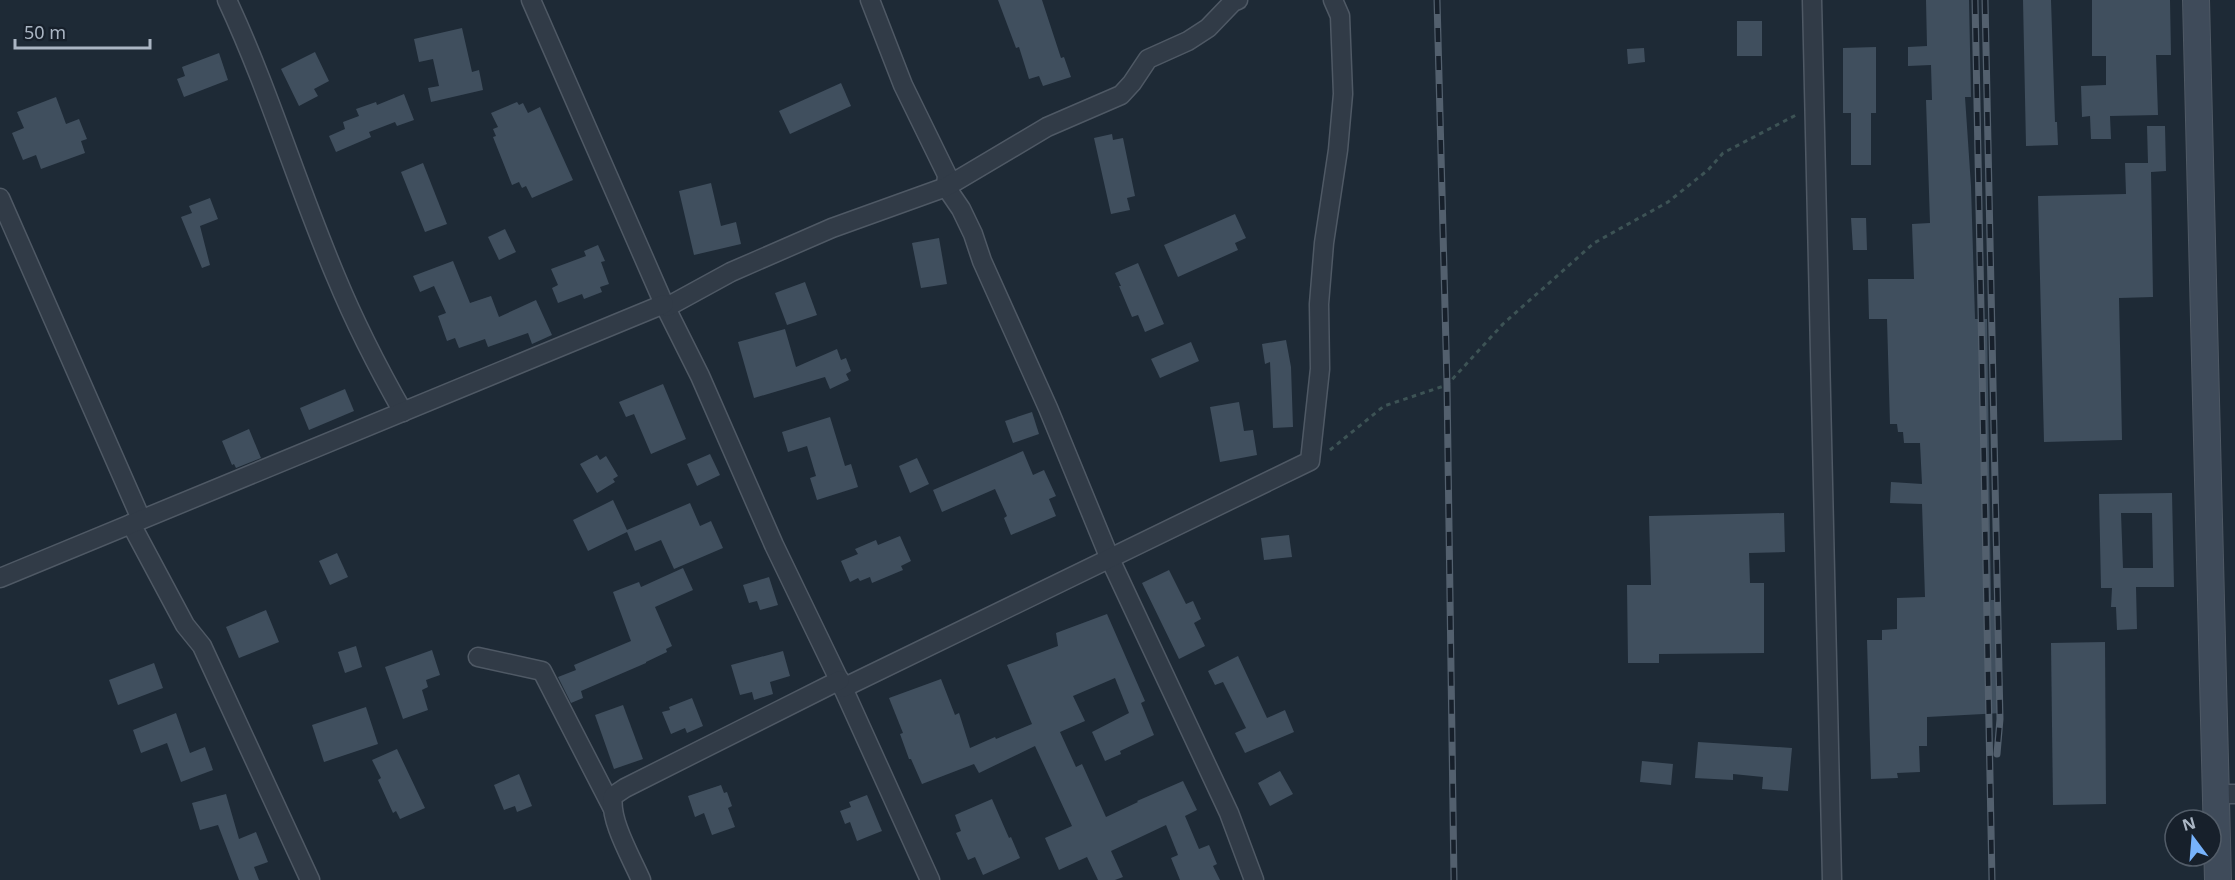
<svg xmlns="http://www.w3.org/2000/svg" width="2235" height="880" font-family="'Noto Sans',sans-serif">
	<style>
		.building { fill: #404f5e; fill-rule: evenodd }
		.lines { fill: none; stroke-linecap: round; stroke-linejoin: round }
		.minor-casing { stroke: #4f5965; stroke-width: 21 }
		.secondary-casing { stroke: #4f5965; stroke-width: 28 }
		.path { stroke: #3d5355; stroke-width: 3; stroke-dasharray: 4.5 4.5; stroke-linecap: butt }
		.minor { stroke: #313b47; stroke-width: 18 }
		.secondary { stroke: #3f4b5a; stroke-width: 26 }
		.rail-casing { stroke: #53606e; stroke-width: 7 }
		.rail { stroke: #17202b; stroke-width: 4.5; stroke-dasharray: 14; stroke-linecap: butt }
	</style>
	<rect width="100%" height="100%" fill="#1e2a36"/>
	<!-- building -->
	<g class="building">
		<path d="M 998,0 L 1042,0 L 1061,58 L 1064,57 L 1071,77 L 1043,86 L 1039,76 L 1029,79 L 1019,47 L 1016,48 Z"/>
		<path d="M 1926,0 L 1969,0 L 1971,97 L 1965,97 L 1971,186 L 1975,319 L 1987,319 L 1991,600 L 1998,600 L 2002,713 L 1927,717 L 1927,746 L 1919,746 L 1920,772 L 1897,773 L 1898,778 L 1871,779 L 1867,640 L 1882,640 L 1882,630 L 1897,629 L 1897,598 L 1925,597 L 1922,504 L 1890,503 L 1891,482 L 1922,484 L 1920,443 L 1904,443 L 1903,432 L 1898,432 L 1897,424 L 1890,424 L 1887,319 L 1869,319 L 1868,279 L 1914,279 L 1912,224 L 1930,223 L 1926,100 L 1932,100 L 1931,65 L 1908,66 L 1908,47 L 1927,46 Z"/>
		<path d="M 2023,0 L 2051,0 L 2055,122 L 2057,122 L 2058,145 L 2026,146 Z"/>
		<path d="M 2092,0 L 2170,0 L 2171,55 L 2156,55 L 2158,115 L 2110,116 L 2111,139 L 2091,139 L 2090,116 L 2082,117 L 2081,86 L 2106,85 L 2106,56 L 2092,56 Z"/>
		<rect x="1737" y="21" width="25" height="35"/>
		<path d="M 462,28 L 472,72 L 479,70 L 483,90 L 431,102 L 428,88 L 439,86 L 433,59 L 419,62 L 414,39 Z"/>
		<path d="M 1876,47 L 1876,113 L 1871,113 L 1871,165 L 1851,165 L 1851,113 L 1843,113 L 1843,48 Z"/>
		<path d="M 1644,48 L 1645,62 L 1628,64 L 1627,49 Z"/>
		<path d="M 315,52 L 329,81 L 314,89 L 318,96 L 299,106 L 281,69 Z"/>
		<path d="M 219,53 L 228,80 L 184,97 L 177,79 L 185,76 L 182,67 Z"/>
		<path d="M 841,83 L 851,106 L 790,134 L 779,111 Z"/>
		<path d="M 404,94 L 414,120 L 397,126 L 395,122 L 369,132 L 371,137 L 336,152 L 329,136 L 345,129 L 343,122 L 359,116 L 356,109 L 376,102 L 377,105 Z"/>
		<path d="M 56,97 L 66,124 L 79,119 L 87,139 L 81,141 L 85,153 L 41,169 L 36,155 L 23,160 L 12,133 L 24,128 L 17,112 Z"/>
		<path d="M 517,102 L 519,105 L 523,103 L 528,113 L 540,107 L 573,180 L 532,198 L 526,186 L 522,188 L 519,182 L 512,185 L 493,137 L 496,136 L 493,129 L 498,127 L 491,113 Z"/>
		<path d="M 2147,126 L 2165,126 L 2166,171 L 2151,172 L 2153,297 L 2119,298 L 2122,440 L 2044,442 L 2038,196 L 2126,194 L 2125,163 L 2148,163 Z"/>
		<path d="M 1112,134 L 1113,140 L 1123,138 L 1135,196 L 1127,198 L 1130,210 L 1111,214 L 1094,138 Z"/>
		<path d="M 423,163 L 447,224 L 425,232 L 401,172 Z"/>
		<path d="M 711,183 L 721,226 L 736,222 L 741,244 L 694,255 L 679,191 Z"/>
		<path d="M 210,198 L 218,219 L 200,226 L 210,265 L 202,268 L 181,217 L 192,213 L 189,206 Z"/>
		<path d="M 1235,214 L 1246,238 L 1235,243 L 1238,250 L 1178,277 L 1164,245 Z"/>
		<path d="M 1851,218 L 1866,218 L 1867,250 L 1853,250 Z"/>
		<path d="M 505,229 L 516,252 L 499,260 L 488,237 Z"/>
		<path d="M 939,238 L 947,284 L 921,288 L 912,243 Z"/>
		<path d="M 598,245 L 605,261 L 601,262 L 609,284 L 600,287 L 602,292 L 584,299 L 582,294 L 558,303 L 552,288 L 558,285 L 551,269 L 586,256 L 584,251 Z"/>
		<path d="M 453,261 L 470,303 L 491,296 L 499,317 L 536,300 L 552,335 L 532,344 L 528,333 L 488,347 L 485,339 L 459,348 L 455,338 L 447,341 L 438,316 L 446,313 L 434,286 L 420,292 L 413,276 Z"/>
		<path d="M 1138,263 L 1164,324 L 1145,332 L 1138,315 L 1132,317 L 1119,286 L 1121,286 L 1115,273 Z"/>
		<path d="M 805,282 L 817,315 L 787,325 L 775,293 Z"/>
		<path d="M 785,329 L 796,367 L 837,349 L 841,360 L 846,358 L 851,371 L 846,374 L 849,380 L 830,389 L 825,377 L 754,398 L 738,342 Z"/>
		<path d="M 1286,340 L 1291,367 L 1293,427 L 1273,428 L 1270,362 L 1265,364 L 1262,344 Z"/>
		<path d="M 1191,342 L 1199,361 L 1160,378 L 1151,359 Z"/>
		<path d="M 663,384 L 686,439 L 651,454 L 634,414 L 626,417 L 619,402 Z"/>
		<path d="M 345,389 L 354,411 L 309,430 L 300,408 Z"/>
		<path d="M 1239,402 L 1244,431 L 1253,430 L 1257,455 L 1220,462 L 1210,407 Z"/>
		<path d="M 1032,412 L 1039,434 L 1013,443 L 1005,421 Z"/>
		<path d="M 830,417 L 845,466 L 851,464 L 858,487 L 817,500 L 810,478 L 816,476 L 807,446 L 788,452 L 782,432 Z"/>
		<path d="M 249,429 L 261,458 L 236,468 L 234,464 L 232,465 L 222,441 Z"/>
		<path d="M 1023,451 L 1033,475 L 1044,470 L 1056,496 L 1049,499 L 1056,516 L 1011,535 L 1004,518 L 1007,516 L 995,489 L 942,512 L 933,490 Z"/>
		<path d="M 710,454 L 720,475 L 697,486 L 687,464 Z"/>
		<path d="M 597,455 L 600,460 L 606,456 L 618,476 L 613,479 L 615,482 L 597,493 L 580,464 Z"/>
		<path d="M 917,458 L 929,484 L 910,493 L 899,466 Z"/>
		<path d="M 2172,493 L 2174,587 L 2136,587 L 2137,629 L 2117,630 L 2116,607 L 2111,607 L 2112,588 L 2101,588 L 2099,494 ZM 2121,513 L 2152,513 L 2153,568 L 2123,568 Z"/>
		<path d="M 613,500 L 627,530 L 690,503 L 700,526 L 711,521 L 723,548 L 674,569 L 661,540 L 635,551 L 627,532 L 588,551 L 573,520 Z"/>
		<path d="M 1784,513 L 1785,552 L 1749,553 L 1750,583 L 1764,583 L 1764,653 L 1659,654 L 1659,663 L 1628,663 L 1627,585 L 1651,585 L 1649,516 Z"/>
		<path d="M 1289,535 L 1292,557 L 1264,560 L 1261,538 Z"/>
		<path d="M 900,536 L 911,561 L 901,566 L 903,570 L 872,583 L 870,577 L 860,581 L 858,578 L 850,582 L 841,561 L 858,554 L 855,549 L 876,540 L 878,545 Z"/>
		<path d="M 337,553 L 348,577 L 330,585 L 319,561 Z"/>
		<path d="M 683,568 L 693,590 L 655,607 L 672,646 L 666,649 L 667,652 L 646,662 L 646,663 L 581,691 L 583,698 L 571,703 L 558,677 L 576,670 L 574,665 L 631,641 L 613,592 L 639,582 L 641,587 Z"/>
		<path d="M 1169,570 L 1186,604 L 1193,601 L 1201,619 L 1194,623 L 1205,646 L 1179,659 L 1142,583 Z"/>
		<path d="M 769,577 L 778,605 L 760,610 L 757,601 L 749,603 L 743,585 Z"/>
		<path d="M 266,610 L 279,642 L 239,658 L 226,627 Z"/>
		<path d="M 1107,614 L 1145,701 L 1141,703 L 1154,735 L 1120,751 L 1121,754 L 1105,761 L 1092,732 L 1129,713 L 1115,678 L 1073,696 L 1085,721 L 1060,732 L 1076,767 L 1082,764 L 1106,817 L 1138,802 L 1137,801 L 1183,781 L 1197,810 L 1185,816 L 1199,849 L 1209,845 L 1217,864 L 1213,866 L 1220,880 L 1180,880 L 1171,858 L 1178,855 L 1166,825 L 1111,851 L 1123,877 L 1115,880 L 1098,880 L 1087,857 L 1059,870 L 1045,838 L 1072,826 L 1035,746 L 979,773 L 974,764 L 922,784 L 911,759 L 909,759 L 900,734 L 903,733 L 889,698 L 941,679 L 955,715 L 959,713 L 970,748 L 995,737 L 996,739 L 1032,724 L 1007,665 L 1058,646 L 1056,633 Z"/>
		<path d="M 2105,642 L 2106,804 L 2053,805 L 2051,643 Z"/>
		<path d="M 356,646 L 362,667 L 345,673 L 338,652 Z"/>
		<path d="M 432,650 L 440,675 L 426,680 L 428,687 L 422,690 L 428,710 L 403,719 L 385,667 Z"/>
		<path d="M 783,651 L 790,676 L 770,682 L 773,694 L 754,700 L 752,692 L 740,695 L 731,665 Z"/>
		<path d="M 1238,656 L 1267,718 L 1285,710 L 1294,732 L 1245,753 L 1235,733 L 1246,728 L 1223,682 L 1215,685 L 1208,671 Z"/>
		<path d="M 154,663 L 163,688 L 118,705 L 109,680 Z"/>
		<path d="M 692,698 L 703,726 L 687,733 L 685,728 L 671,734 L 662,712 L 670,710 L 669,707 Z"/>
		<path d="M 623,705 L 643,759 L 614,769 L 595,715 Z"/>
		<path d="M 366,707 L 378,744 L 324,762 L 312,725 Z"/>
		<path d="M 176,713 L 190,753 L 205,747 L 213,770 L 181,782 L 167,743 L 141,753 L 133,730 Z"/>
		<path d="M 1698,742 L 1792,748 L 1788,791 L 1762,789 L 1763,777 L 1733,774 L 1733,780 L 1695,778 Z"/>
		<path d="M 397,749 L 425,808 L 400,819 L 396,811 L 393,813 L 378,780 L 381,778 L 372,760 Z"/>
		<path d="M 1642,761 L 1673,764 L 1671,785 L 1640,782 Z"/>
		<path d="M 1280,771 L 1293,794 L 1270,806 L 1258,783 Z"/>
		<path d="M 519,774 L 532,806 L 517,812 L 515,806 L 504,810 L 494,785 Z"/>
		<path d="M 721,785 L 724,793 L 727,792 L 732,806 L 728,808 L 735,827 L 712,835 L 704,813 L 695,817 L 688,796 Z"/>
		<path d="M 226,794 L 239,839 L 256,832 L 268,862 L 254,867 L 259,880 L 239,880 L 218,825 L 200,830 L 192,803 Z"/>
		<path d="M 867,795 L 882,831 L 857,841 L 850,822 L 845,824 L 840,811 L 851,807 L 849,802 Z"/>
		<path d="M 992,799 L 1009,838 L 1011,837 L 1020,858 L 983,875 L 975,857 L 968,860 L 956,833 L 961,831 L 955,815 Z"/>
	</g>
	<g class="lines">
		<defs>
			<g id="minor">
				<path d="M 227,0 C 269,90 297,185 336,277 C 355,323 378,368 403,412"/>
				<path d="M 531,0 L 664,304 L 700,376 L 774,545 L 843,688 L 930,880"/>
				<path d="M 870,0 L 903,85 L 947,175 L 946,187 L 961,209 L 973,234 L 982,261 L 1048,408 L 1110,559 L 1229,813 L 1254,880"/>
				<path d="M 1812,0 L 1832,880"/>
				<path d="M 0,198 L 141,519"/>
				<path d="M 667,307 L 731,272 L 832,228 L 946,187 L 1047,127 L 1121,95 L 1132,83 L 1148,59 L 1188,41 L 1208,28 L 1233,2 L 1238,0"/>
				<path d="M 131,524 L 185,625 L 202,646 L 310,880"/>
				<path d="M 0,578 L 664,304"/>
				<path d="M 478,657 L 542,671 L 612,807"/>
				<path d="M 843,688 L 1310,461 L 1320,369 L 1319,304 L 1324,243 L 1338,150 L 1343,94 L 1340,16 L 1333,0"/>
				<path d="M 2217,794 L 2235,794"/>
				<path d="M 641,880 C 631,857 609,820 613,796 L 625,788 L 840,680"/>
			</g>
			<path id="secondary" d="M 2196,0 L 2218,880"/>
		</defs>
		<!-- minor casing -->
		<use href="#minor" class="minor-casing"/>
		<!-- secondary casing -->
		<use href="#secondary" class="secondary-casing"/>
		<!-- path -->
		<path class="path" d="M 1330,450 L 1384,406 L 1447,385 L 1503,324 L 1594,243 L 1668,202 L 1708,170 L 1723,153 L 1798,114"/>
		<!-- minor -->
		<use href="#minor" class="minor"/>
		<!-- secondary -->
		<use href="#secondary" class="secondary"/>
		<defs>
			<g id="rail">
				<path d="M 1437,0 L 1447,385 L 1454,880"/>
				<path d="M 1975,0 L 1992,880"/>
				<path d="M 1985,0 L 2000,719 L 1997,754"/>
			</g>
		</defs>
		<!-- rail casing -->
		<use href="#rail" class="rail-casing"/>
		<!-- rail -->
		<use href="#rail" class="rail"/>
	</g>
	<!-- north arrow -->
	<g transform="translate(2193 838) rotate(344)"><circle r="28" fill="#17202b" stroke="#525c68" stroke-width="1.5"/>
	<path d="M0-4.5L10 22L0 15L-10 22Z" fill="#77b3fc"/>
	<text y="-9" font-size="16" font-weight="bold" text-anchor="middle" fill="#abb6c4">N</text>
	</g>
	<!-- scale -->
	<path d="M15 39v9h135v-9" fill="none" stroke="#abb6c4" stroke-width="3"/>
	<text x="24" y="39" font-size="18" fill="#abb6c4" stroke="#17202b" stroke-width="4.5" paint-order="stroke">50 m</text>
</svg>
